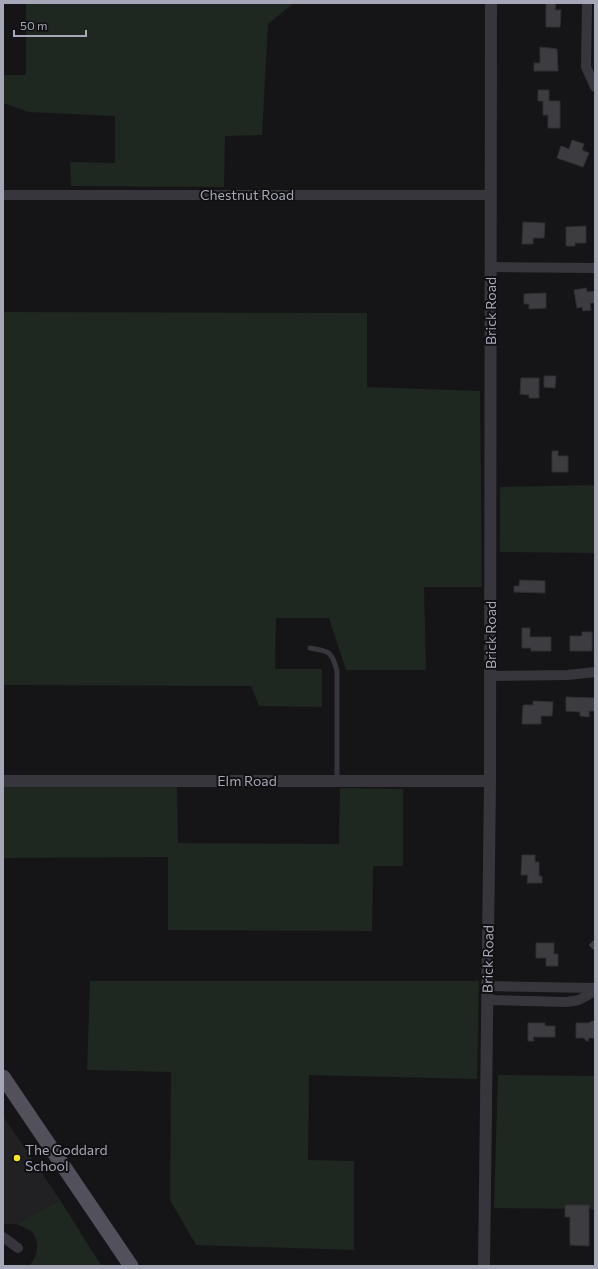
<svg xmlns="http://www.w3.org/2000/svg" width="598" height="1269" font-family="Commissioner,sans-serif">
	<style>
		.built { fill: #212124 }
		.green { fill: #1f2721 }
		.building { fill: #3c3c41; stroke: #302f33 }
		.lines { fill: none; stroke-linecap: round; stroke-linejoin: round }
		.service { stroke: #36363c; stroke-width: 5 }
		.minor { stroke: #36363c; stroke-width: 10 }
		.tertiary { stroke: #36363c; stroke-width: 12 }
		.primary { stroke: #52515b; stroke-width: 15 }
		.poi-dot { fill: #f9e62a; stroke: #101012; stroke-width: 1.5 }
		.labels { text-anchor: middle; stroke-width: 4; stroke-linejoin: round; paint-order: stroke }
		.street-label { font-size: 14px; fill: #a6a7b7; stroke: #101012 }
		.poi-label { font-size: 14px; fill: #a6a7b7; stroke: #101012; text-anchor: start }
	</style>
	<rect width="100%" height="100%" fill="#151517"/>
	<!-- built -->
	<path class="built" d="M 3,1116 L 60,1200 L 16,1224 L 3,1224 Z"/>
	<!-- green -->
	<g class="green">
		<path d="M 26,3 L 294,3 L 268,24 L 262,135 L 225,136 L 224,187 L 71,186 L 70,162 L 115,163 L 115,116 L 29,112 L 3,103 L 3,75 L 26,75 Z"/>
		<path d="M 3,312 L 367,313 L 367,387 L 480,391 L 482,587 L 424,587 L 426,670 L 346,670 L 329,618 L 276,618 L 275,669 L 322,669 L 322,707 L 259,706 L 251,686 L 3,685 Z"/>
		<path d="M 595,485 L 595,553 L 500,552 L 500,487 Z"/>
		<path d="M 3,787 L 177,787 L 178,843 L 339,844 L 340,788 L 403,789 L 403,866 L 373,866 L 372,931 L 168,930 L 168,857 L 3,858 Z"/>
		<path d="M 90,981 L 479,981 L 477,1079 L 309,1075 L 308,1160 L 354,1161 L 354,1250 L 196,1245 L 170,1200 L 171,1072 L 87,1070 Z"/>
		<path d="M 498,1075 L 595,1076 L 595,1209 L 494,1208 Z"/>
		<path d="M 60,1200 L 97,1259 L 102,1266 L 29,1266 C 38,1257 41,1241 31,1231 C 27,1228 21,1226 16,1224 Z"/>
	</g>
	<!-- building -->
	<g class="building">
		<path d="M 546,3 L 556,3 L 555,10 L 561,10 L 560,27 L 546,27 Z"/>
		<path d="M 540,47 L 557,49 L 558,71 L 534,71 L 534,63 L 540,63 Z"/>
		<path d="M 538,90 L 549,90 L 549,101 L 560,101 L 560,128 L 548,128 L 548,115 L 543,115 L 543,101 L 538,101 Z"/>
		<path d="M 572,140 L 584,144 L 582,150 L 589,153 L 583,167 L 557,158 L 561,146 L 569,149 Z"/>
		<path d="M 523,222 L 545,223 L 544,238 L 533,238 L 533,244 L 522,244 Z"/>
		<path d="M 586,226 L 586,243 L 575,243 L 575,246 L 566,246 L 566,227 Z"/>
		<path d="M 586,288 L 587,292 L 595,291 L 595,303 L 590,303 L 591,310 L 583,311 L 582,307 L 577,308 L 574,290 Z"/>
		<path d="M 546,293 L 546,308 L 529,309 L 529,304 L 524,304 L 524,294 Z"/>
		<path d="M 544,376 L 556,376 L 555,388 L 544,387 Z"/>
		<path d="M 521,378 L 539,378 L 539,398 L 529,398 L 529,395 L 520,394 Z"/>
		<path d="M 552,451 L 558,451 L 558,456 L 568,456 L 568,472 L 552,472 Z"/>
		<path d="M 520,580 L 545,581 L 545,593 L 514,592 L 514,586 L 519,586 Z"/>
		<path d="M 522,628 L 530,628 L 530,637 L 551,637 L 551,651 L 531,651 L 531,648 L 522,648 Z"/>
		<path d="M 582,632 L 592,632 L 592,651 L 570,651 L 570,636 L 582,636 Z"/>
		<path d="M 566,697 L 595,698 L 595,711 L 589,711 L 589,717 L 580,716 L 580,712 L 566,711 Z"/>
		<path d="M 533,701 L 553,702 L 552,716 L 541,716 L 541,724 L 522,724 L 523,705 L 533,705 Z"/>
		<path d="M 522,855 L 535,855 L 535,862 L 539,862 L 539,876 L 542,876 L 542,883 L 527,883 L 528,875 L 521,875 Z"/>
		<path d="M 595,939 L 595,951 L 589,945 Z"/>
		<path d="M 536,943 L 554,943 L 554,954 L 558,954 L 558,966 L 546,966 L 546,958 L 536,958 Z"/>
		<path d="M 592,1021 L 595,1021 L 595,1038 L 589,1038 L 588,1041 L 586,1041 L 584,1038 L 576,1038 L 576,1023 L 589,1023 Z"/>
		<path d="M 528,1023 L 545,1023 L 545,1026 L 555,1026 L 555,1037 L 533,1037 L 534,1041 L 528,1041 Z"/>
		<path d="M 565,1205 L 589,1205 L 589,1246 L 570,1245 L 570,1217 L 565,1217 Z"/>
	</g>
	<g class="lines">
		<!-- service -->
		<path class="service" d="M 310,648 C 330,651 332,652 337,671 L 337,781"/>
		<!-- minor -->
		<g class="minor">
			<path d="M 587,3 L 586,67 L 595,87"/>
			<path d="M 3,195 L 491,195"/>
			<path d="M 491,267 L 595,268"/>
			<path d="M 491,676 L 568,675 L 595,672"/>
			<path d="M 487,986 L 595,988"/>
			<path d="M 487,1000 L 567,1002 L 579,1000 L 595,991"/>
			<path d="M 3,1237 L 18,1248"/>
		</g>
		<!-- tertiary -->
		<g class="tertiary">
			<path d="M 3,781 L 490,781"/>
			<path d="M 484,1266 L 490,781 L 491,3"/>
		</g>
		<!-- primary -->
		<path class="primary" d="M 3,1077 L 131,1266"/>
	</g>
	<!-- markers -->
	<circle class="poi-dot" cx="17" cy="1158" r="4"/>
	<g class="labels">
		<!-- street labels -->
		<g class="street-label">
			<text x="247" y="200">Chestnut Road</text>
			<text transform="translate(491 311) rotate(-90)" y="5">Brick Road</text>
			<text transform="translate(491 635) rotate(-90)" y="5">Brick Road</text>
			<text x="247" y="786">Elm Road</text>
			<text transform="translate(488 959) rotate(-89)" y="5">Brick Road</text>
		</g>
		<!-- poi labels -->
		<g class="poi-label">
			<text x="25" y="1155">The Goddard<tspan x="25" dy="16">School</tspan></text>
		</g>
	</g>
	<!-- border -->
	<rect width="598" height="1269" fill="none" stroke="#a6a7b7" stroke-width="8"/>
	<!-- scale -->
	<path d="M14 30v6h72v-6" fill="none" stroke="#a6a7b7" stroke-width="2"/>
	<text x="20" y="30" font-size="12" fill="#a6a7b7" stroke="#101012" stroke-width="3" paint-order="stroke">50 m</text>
</svg>
